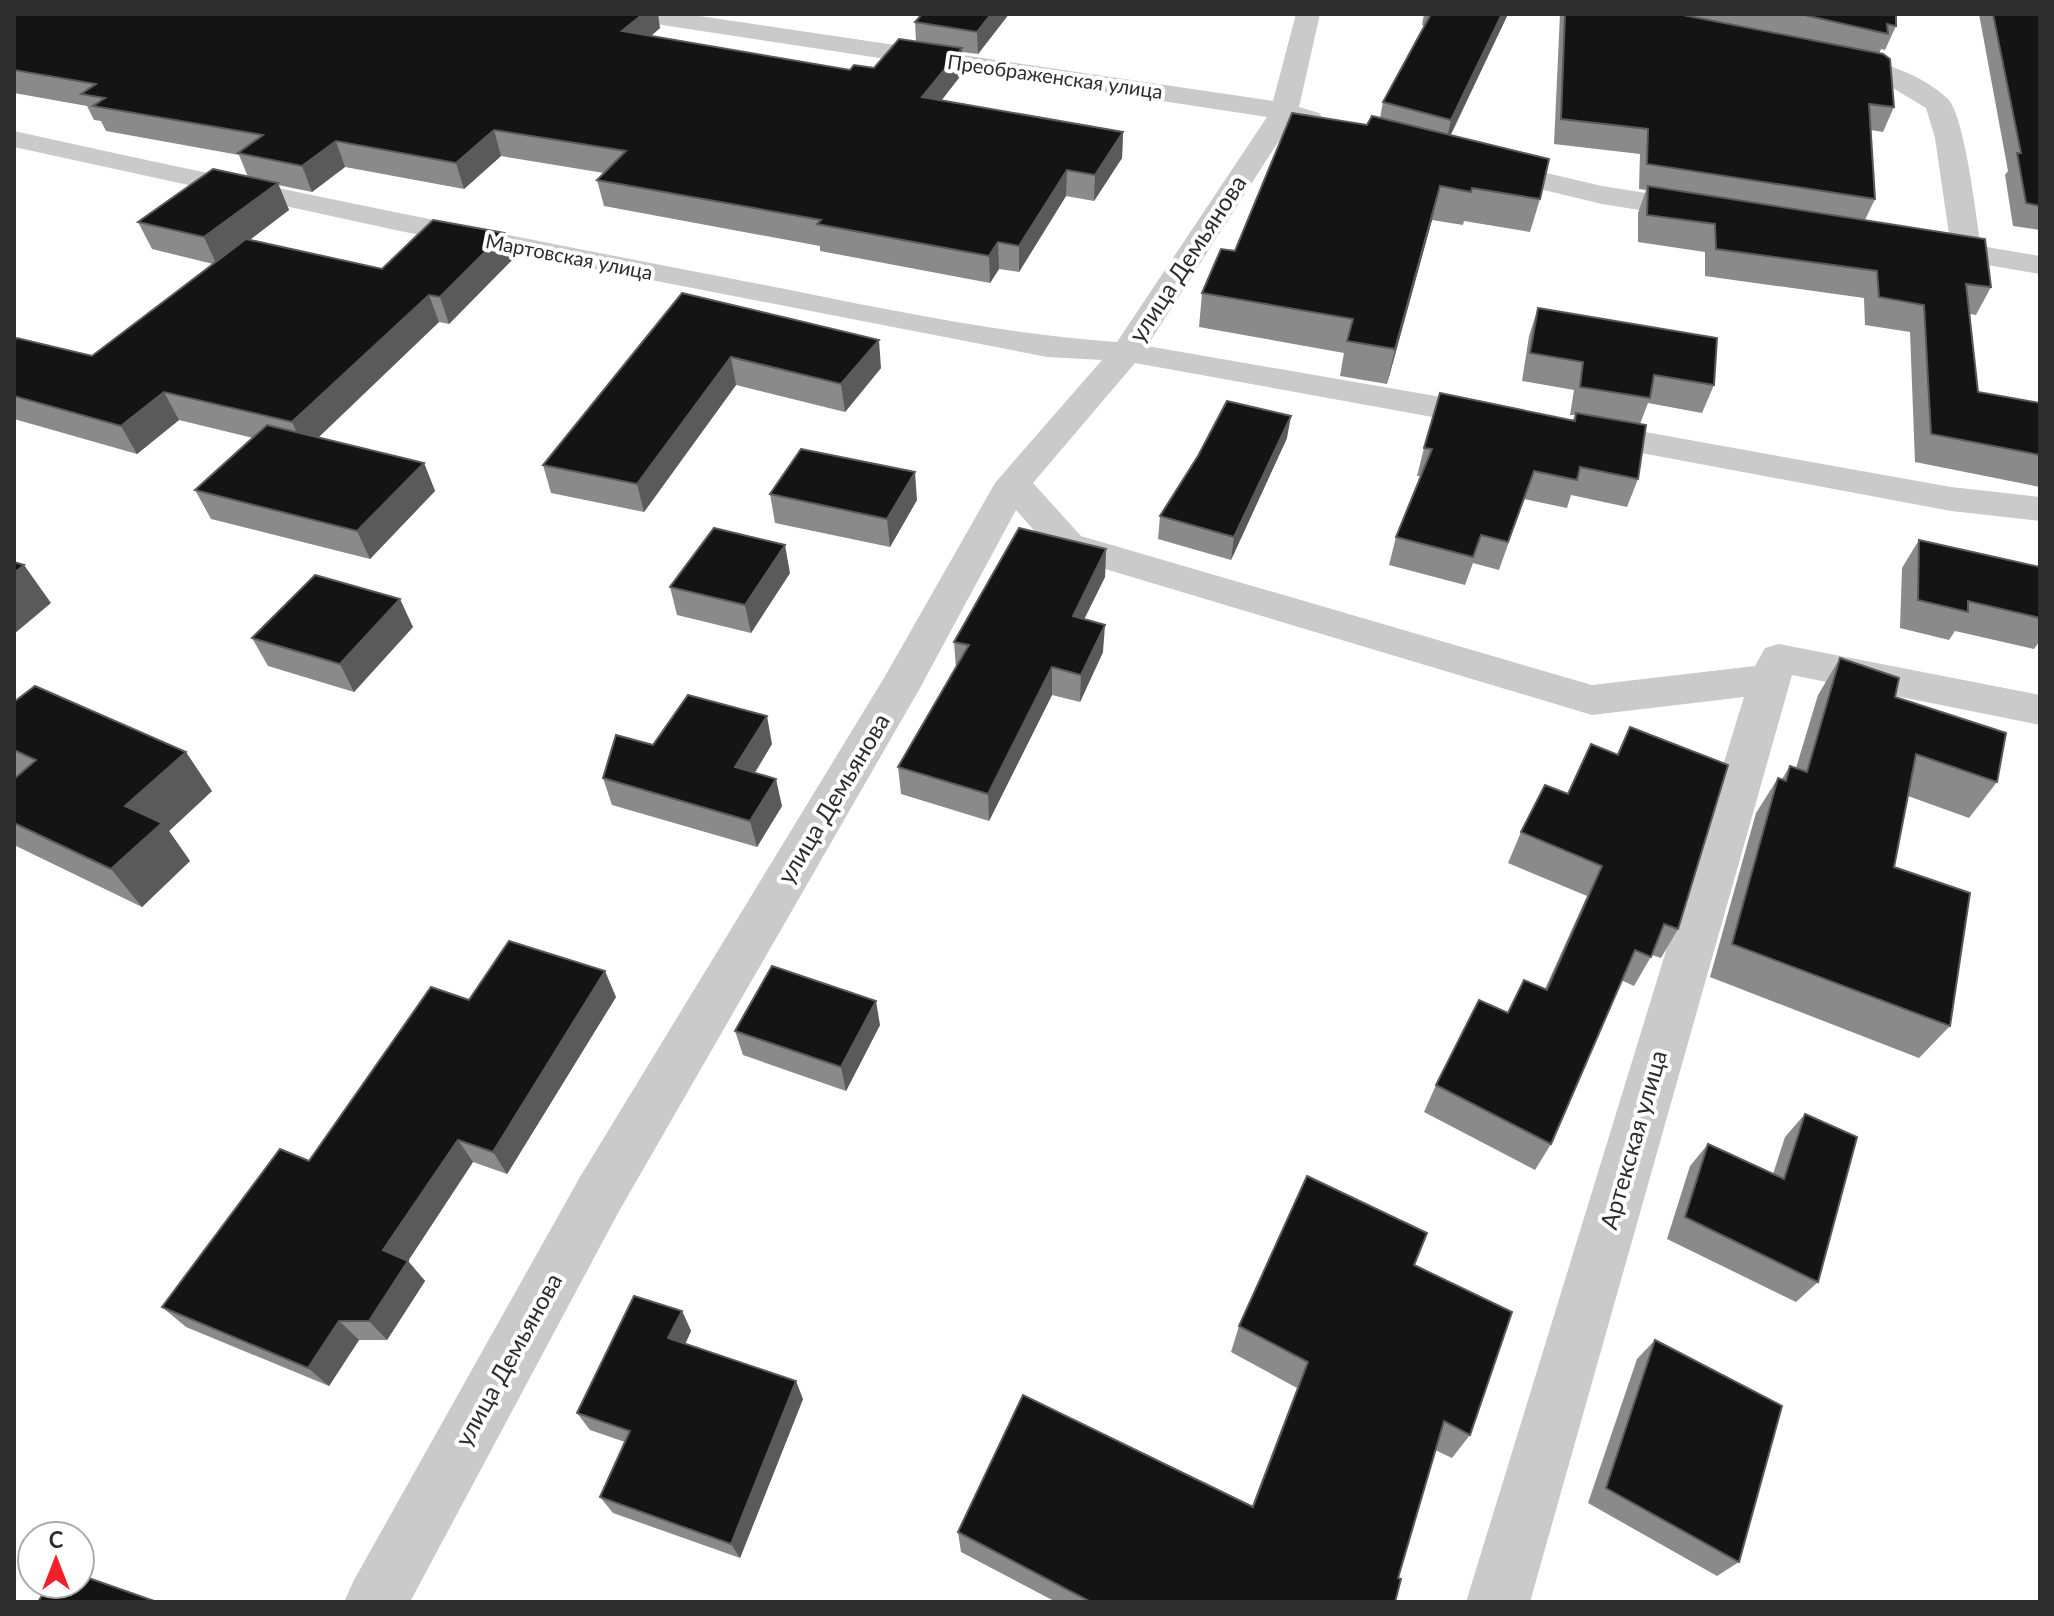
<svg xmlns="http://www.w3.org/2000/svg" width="2054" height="1616" font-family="Lato,sans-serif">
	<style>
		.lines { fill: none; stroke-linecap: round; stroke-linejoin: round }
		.minor { fill: #cacaca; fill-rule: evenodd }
		.wall { fill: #8a8a8a }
		.shaded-wall { fill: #5a5a5a }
		.building { fill: #141414; stroke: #5a5a5a; stroke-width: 2 }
		.labels { text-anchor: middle; stroke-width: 8; stroke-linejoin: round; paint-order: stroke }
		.far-street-label { font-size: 20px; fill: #2d2d2d; stroke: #fff }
		.street-label { font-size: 24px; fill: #2d2d2d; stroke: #fff }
	</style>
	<rect width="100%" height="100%" fill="#fff"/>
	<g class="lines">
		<!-- minor -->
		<g class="minor">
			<path d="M 624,14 L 686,14 L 1273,101 L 1296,14 L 1320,14 L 1299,107 L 1319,113 L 1323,119 L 1319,125 L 1309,127 L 1291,122 L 1147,346 L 1493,406 L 1505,410 L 1510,417 L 1505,424 L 1493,428 L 1135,363 L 1033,483 L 1081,536 L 1592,685 L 1755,666 L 1765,648 L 1779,644 L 2040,695 L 2040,725 L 1792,675 L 1530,1602 L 1466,1602 L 1744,697 L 1592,715 L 1055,554 L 1016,510 L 920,688 L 618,1213 L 410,1602 L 344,1602 L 354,1580 L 580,1177 L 884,678 L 995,483 L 1102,360 L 1047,357 L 400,231 L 14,147 L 14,131 C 248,183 483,231 718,276 C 850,301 983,333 1117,342 L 1267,117 L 636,21 L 627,19 Z"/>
			<path d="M 1835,51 C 1874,60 1916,70 1947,98 C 1965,114 1976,218 1981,246 L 2040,256 L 2040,274 L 1917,253 L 1913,247 L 1917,241 L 1928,238 L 1950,241 L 1935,138 L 1926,108 L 1873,76 L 1826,64 L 1822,59 L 1826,54 Z"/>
			<path d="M 1487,159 L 1602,186 L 1702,202 L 1712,205 L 1717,211 L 1712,217 L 1702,220 L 1602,204 L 1477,174 L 1473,168 L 1477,162 Z"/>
			<path d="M 1584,421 L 1951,487 L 2040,497 L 2040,521 L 1951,511 L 1572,440 L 1567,432 L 1572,424 Z"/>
		</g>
	</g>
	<!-- wall -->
	<g class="wall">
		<path d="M 14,14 L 660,28 L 651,36 L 850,70 L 874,68 L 916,42 L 915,22 L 922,14 L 1009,14 L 978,54 L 962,52 L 962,74 L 941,100 L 1123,132 L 1122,158 L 1094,201 L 1066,196 L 1019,272 L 999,269 L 990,283 L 820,251 L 820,246 L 604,206 L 597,180 L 604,173 L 501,156 L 464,189 L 345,167 L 312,192 L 278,185 L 289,210 L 249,240 L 382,269 L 512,260 L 449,324 L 439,322 L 318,438 L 424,463 L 435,491 L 370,559 L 211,519 L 195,490 L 253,438 L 179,420 L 137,454 L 14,419 L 14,341 L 92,356 L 213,264 L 152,249 L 138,222 L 248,177 L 239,155 L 106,131 L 101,121 L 94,120 L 87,106 L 14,93 Z"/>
		<path d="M 1424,14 L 1508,14 L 1451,135 L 1540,199 L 1530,232 L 1464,221 L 1463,225 L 1432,220 L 1387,384 L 1340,376 L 1344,353 L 1199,327 L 1202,293 L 1235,251 L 1367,125 L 1380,118 L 1383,102 L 1425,26 L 1422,25 Z"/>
		<path d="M 1560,14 L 1896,14 L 1896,26 L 1885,50 L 1881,49 L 1879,54 L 1894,107 L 1883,132 L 1871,130 L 1875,199 L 1865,220 L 1991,287 L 1976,315 L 1970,314 L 1978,392 L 2040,403 L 2040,487 L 1915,462 L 1910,332 L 1865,325 L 1864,298 L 1705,276 L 1705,252 L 1638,242 L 1638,213 L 1646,190 L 1639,189 L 1640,154 L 1554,144 Z"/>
		<path d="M 1979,14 L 2040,14 L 2040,230 L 2013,226 L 2005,175 L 2008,171 Z"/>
		<path d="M 682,293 L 881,368 L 845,412 L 736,385 L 644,512 L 551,493 L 543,465 Z"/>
		<path d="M 1538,308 L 1714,385 L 1702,413 L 1648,403 L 1640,424 L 1638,479 L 1627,507 L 1571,495 L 1567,508 L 1524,499 L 1499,570 L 1473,563 L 1465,585 L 1389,565 L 1396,537 L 1421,476 L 1417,476 L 1424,448 L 1573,420 L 1575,415 L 1570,415 L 1574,390 L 1522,381 L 1529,336 Z"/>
		<path d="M 1287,438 L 1231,560 L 1158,539 L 1160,516 L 1198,456 Z"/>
		<path d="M 770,494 L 917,500 L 890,547 L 775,523 Z"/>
		<path d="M 1919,540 L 2040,567 L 2040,641 L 2034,649 L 1955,631 L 1949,640 L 1900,628 L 1902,568 Z"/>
		<path d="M 1106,549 L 1105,577 L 1084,619 L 1103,652 L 1080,702 L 1052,695 L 989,821 L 901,794 L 898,767 L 956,668 L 954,642 Z"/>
		<path d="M 790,573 L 751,633 L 677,615 L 670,587 Z"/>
		<path d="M 413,627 L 354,692 L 268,666 L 252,638 Z"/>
		<path d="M 1840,658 L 1895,697 L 1997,782 L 1969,818 L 1908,796 L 1894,867 L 1950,1026 L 1919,1058 L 1710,977 L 1756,813 L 1778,778 L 1782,779 L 1790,766 L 1796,768 L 1818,695 Z"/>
		<path d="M 14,702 L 212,791 L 169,831 L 190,861 L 142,907 L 14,845 L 14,779 L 17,776 L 14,775 Z"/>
		<path d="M 1630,727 L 1678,929 L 1661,958 L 1652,955 L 1634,986 L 1621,980 L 1551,1144 L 1535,1170 L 1424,1112 L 1436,1085 L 1508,1013 L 1545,989 L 1587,896 L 1508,863 L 1521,832 L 1617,754 Z"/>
		<path d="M 772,744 L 755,773 L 782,806 L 757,847 L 612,805 L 603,778 L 653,745 Z"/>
		<path d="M 616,997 L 507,1174 L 473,1162 L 408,1261 L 425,1281 L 387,1340 L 359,1340 L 329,1386 L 186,1327 L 162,1307 L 469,1000 Z"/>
		<path d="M 880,1025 L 846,1091 L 743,1055 L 735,1031 Z"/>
		<path d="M 1805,1114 L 1818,1282 L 1796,1302 L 1667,1239 L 1690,1166 L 1708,1144 L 1773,1174 L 1785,1137 Z"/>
		<path d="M 1414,1265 L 1470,1435 L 1452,1458 L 1435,1450 L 1398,1578 L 1395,1602 L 1056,1602 L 961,1552 L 958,1532 L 1252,1506 L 1297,1388 L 1231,1352 L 1239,1326 Z"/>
		<path d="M 682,1311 L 691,1331 L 685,1344 L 803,1399 L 740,1558 L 613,1513 L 600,1497 L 625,1442 L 590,1430 L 577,1413 Z"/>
		<path d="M 1655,1340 L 1739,1562 L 1717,1576 L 1588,1503 L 1637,1359 Z"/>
	</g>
	<!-- shaded-wall -->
	<g class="shaded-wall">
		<path d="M 643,14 L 658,14 L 660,28 L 627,56 L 622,31 Z"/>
		<path d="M 991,14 L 1009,14 L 978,54 L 977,32 Z"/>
		<path d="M 1502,14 L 1508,14 L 1445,146 L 1451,120 Z"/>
		<path d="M 962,48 L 962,74 L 924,123 L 922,97 Z"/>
		<path d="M 494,130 L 501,156 L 464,189 L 456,163 Z"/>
		<path d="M 1123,132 L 1122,158 L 1094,201 L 1095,175 Z"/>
		<path d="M 336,141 L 345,167 L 312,192 L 302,166 Z"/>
		<path d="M 1067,170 L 1066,196 L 1019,272 L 1019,246 Z"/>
		<path d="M 278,183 L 289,210 L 217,265 L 204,237 Z"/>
		<path d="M 1440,186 L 1432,220 L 1387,384 L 1395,349 Z"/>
		<path d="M 504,233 L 512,260 L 449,324 L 440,297 Z"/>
		<path d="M 998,242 L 999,269 L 990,283 L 989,256 Z"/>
		<path d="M 429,295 L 439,322 L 305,450 L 292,422 Z"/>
		<path d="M 879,340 L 881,368 L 845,412 L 841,384 Z"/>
		<path d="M 731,357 L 736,385 L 644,512 L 637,484 Z"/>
		<path d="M 164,392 L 179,420 L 137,454 L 121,426 Z"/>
		<path d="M 1291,416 L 1287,438 L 1231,560 L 1234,537 Z"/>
		<path d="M 424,463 L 435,491 L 370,559 L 357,531 Z"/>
		<path d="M 915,472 L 917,500 L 890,547 L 887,519 Z"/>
		<path d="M 785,545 L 790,573 L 751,633 L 745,605 Z"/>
		<path d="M 1106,549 L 1105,577 L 1072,644 L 1073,616 Z"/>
		<path d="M 24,565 L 51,603 L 14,634 L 14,573 Z"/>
		<path d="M 400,599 L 413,627 L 354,692 L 340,664 Z"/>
		<path d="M 1105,625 L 1103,652 L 1080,702 L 1081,675 Z"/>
		<path d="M 1052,667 L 1052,695 L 989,821 L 988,794 Z"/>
		<path d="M 767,716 L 772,744 L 741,794 L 735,767 Z"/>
		<path d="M 186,752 L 212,791 L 169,831 L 190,861 L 142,907 L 111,869 L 125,806 Z"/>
		<path d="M 776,779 L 782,806 L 757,847 L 750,821 Z"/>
		<path d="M 605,971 L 616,997 L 507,1174 L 493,1152 Z"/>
		<path d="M 876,1001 L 880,1025 L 846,1091 L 841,1067 Z"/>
		<path d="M 458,1140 L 473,1162 L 408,1261 L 425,1281 L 387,1340 L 369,1321 L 383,1250 Z"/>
		<path d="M 682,1311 L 691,1331 L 679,1358 L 668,1338 Z"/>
		<path d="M 339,1321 L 359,1340 L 329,1386 L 308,1368 Z"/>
		<path d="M 796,1381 L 803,1399 L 740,1558 L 731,1544 Z"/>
	</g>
	<!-- building -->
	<g class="building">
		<path d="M 14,14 L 643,14 L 622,31 L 850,70 L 854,65 L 874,68 L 899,39 L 962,48 L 922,97 L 1123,132 L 1095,175 L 1067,170 L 1019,246 L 998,242 L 989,256 L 817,224 L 821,220 L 597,180 L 626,151 L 494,130 L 456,163 L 336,141 L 302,166 L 238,153 L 263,135 L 93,106 L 105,98 L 81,94 L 96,84 L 14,70 Z"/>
		<path d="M 922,14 L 991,14 L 977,32 L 915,22 Z"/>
		<path d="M 1431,14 L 1502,14 L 1451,120 L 1383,102 Z"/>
		<path d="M 1565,14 L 1678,14 L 1883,54 L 1890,59 L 1894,107 L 1869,104 L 1875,199 L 1647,164 L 1648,129 L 1561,119 Z"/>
		<path d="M 1800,14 L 1896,14 L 1896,26 L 1887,24 L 1888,34 Z"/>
		<path d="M 1993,14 L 2040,14 L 2040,206 L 2026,203 L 2017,153 L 2021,153 Z"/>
		<path d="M 1292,113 L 1367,125 L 1372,116 L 1549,159 L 1540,199 L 1472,188 L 1471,192 L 1440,186 L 1395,349 L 1347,341 L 1353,319 L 1202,293 L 1221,249 L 1235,251 Z"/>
		<path d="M 213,169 L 278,183 L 204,237 L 138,222 Z"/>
		<path d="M 1648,186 L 1985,239 L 1991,287 L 1966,284 L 1978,392 L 2040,403 L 2040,455 L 1931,434 L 1924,305 L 1879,297 L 1877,271 L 1716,249 L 1715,224 L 1647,215 Z"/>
		<path d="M 433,220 L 504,233 L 440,297 L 429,295 L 292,422 L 164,392 L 121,426 L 14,396 L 14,341 L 17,338 L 92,356 L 246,239 L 382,269 Z"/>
		<path d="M 682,293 L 879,340 L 841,384 L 731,357 L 637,484 L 543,465 Z"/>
		<path d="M 1538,308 L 1717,338 L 1714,385 L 1654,375 L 1650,398 L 1580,387 L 1583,362 L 1530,353 Z"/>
		<path d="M 1440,393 L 1575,421 L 1576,413 L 1646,425 L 1638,479 L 1580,467 L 1577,480 L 1534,471 L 1508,542 L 1481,535 L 1473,557 L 1396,537 L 1432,449 L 1424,448 Z"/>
		<path d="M 1227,401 L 1291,416 L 1234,537 L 1160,516 L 1198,456 Z"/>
		<path d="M 267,425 L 424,463 L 357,531 L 195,490 Z"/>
		<path d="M 801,449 L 915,472 L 887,519 L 770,494 Z"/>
		<path d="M 714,528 L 785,545 L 745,605 L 670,587 Z"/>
		<path d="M 1019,528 L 1106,549 L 1073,616 L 1105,625 L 1081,675 L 1052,667 L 988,794 L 898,767 L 969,645 L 954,642 Z"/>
		<path d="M 1919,540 L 2040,567 L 2040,618 L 1968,601 L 1968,612 L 1918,600 Z"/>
		<path d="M 14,562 L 24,565 L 14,573 Z"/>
		<path d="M 315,575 L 400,599 L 340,664 L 252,638 Z"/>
		<path d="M 1840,658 L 1899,678 L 1895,697 L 2006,733 L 1997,782 L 1916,754 L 1894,867 L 1970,893 L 1950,1026 L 1732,944 L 1778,778 L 1786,781 L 1790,766 L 1807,772 Z"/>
		<path d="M 35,686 L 186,752 L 125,806 L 162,823 L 111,869 L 14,823 L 14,779 L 36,760 L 14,750 L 14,702 Z"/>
		<path d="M 688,695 L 767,716 L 735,767 L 776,779 L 750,821 L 603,778 L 616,735 L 653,745 Z"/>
		<path d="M 1630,727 L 1728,765 L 1678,929 L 1664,924 L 1651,957 L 1635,950 L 1551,1144 L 1436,1085 L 1479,1000 L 1508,1013 L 1524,980 L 1547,990 L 1602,866 L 1521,832 L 1545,785 L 1568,794 L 1591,744 L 1618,755 Z"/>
		<path d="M 509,941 L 605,971 L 493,1152 L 458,1140 L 383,1250 L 408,1261 L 369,1321 L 339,1321 L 308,1368 L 162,1307 L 280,1149 L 309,1161 L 431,987 L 469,1000 Z"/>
		<path d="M 772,966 L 876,1001 L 841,1067 L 735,1031 Z"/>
		<path d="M 1805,1114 L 1857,1137 L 1818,1282 L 1685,1217 L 1708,1144 L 1784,1179 Z"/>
		<path d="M 1307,1176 L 1427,1233 L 1414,1265 L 1512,1312 L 1470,1435 L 1444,1421 L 1398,1578 L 1401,1579 L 1395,1602 L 1091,1602 L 958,1532 L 1023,1395 L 1253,1507 L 1308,1362 L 1239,1326 Z"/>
		<path d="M 634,1296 L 682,1311 L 668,1338 L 796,1381 L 731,1544 L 600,1497 L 630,1431 L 577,1413 Z"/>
		<path d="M 1655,1340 L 1782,1406 L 1739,1562 L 1606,1488 Z"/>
		<path d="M 80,1575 L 154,1601 L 38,1602 L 49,1584 L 80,1584 Z"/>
	</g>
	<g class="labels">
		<!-- far-street labels -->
		<g class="far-street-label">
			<text transform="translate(1055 77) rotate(8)" y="7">Преображенская улица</text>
			<text transform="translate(569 257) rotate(11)" y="7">Мартовская улица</text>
		</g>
		<!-- street labels -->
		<g class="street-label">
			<text transform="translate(1188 259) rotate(-57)" y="8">улица Демьянова</text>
			<text transform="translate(834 799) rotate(-59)" y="8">улица Демьянова</text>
			<text transform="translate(1634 1140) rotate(-74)" y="8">Артекская улица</text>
			<text transform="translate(509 1360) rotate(-61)" y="8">улица Демьянова</text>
		</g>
	</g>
	<!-- border -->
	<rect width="2054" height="1616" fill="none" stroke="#2d2d2d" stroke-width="32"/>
	<!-- north arrow -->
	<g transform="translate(56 1560)"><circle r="38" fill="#ffffff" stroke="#ababab" stroke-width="2"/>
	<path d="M0-6L14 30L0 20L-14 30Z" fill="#f42029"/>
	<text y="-12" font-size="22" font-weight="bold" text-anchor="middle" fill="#2d2d2d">С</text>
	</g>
</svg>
